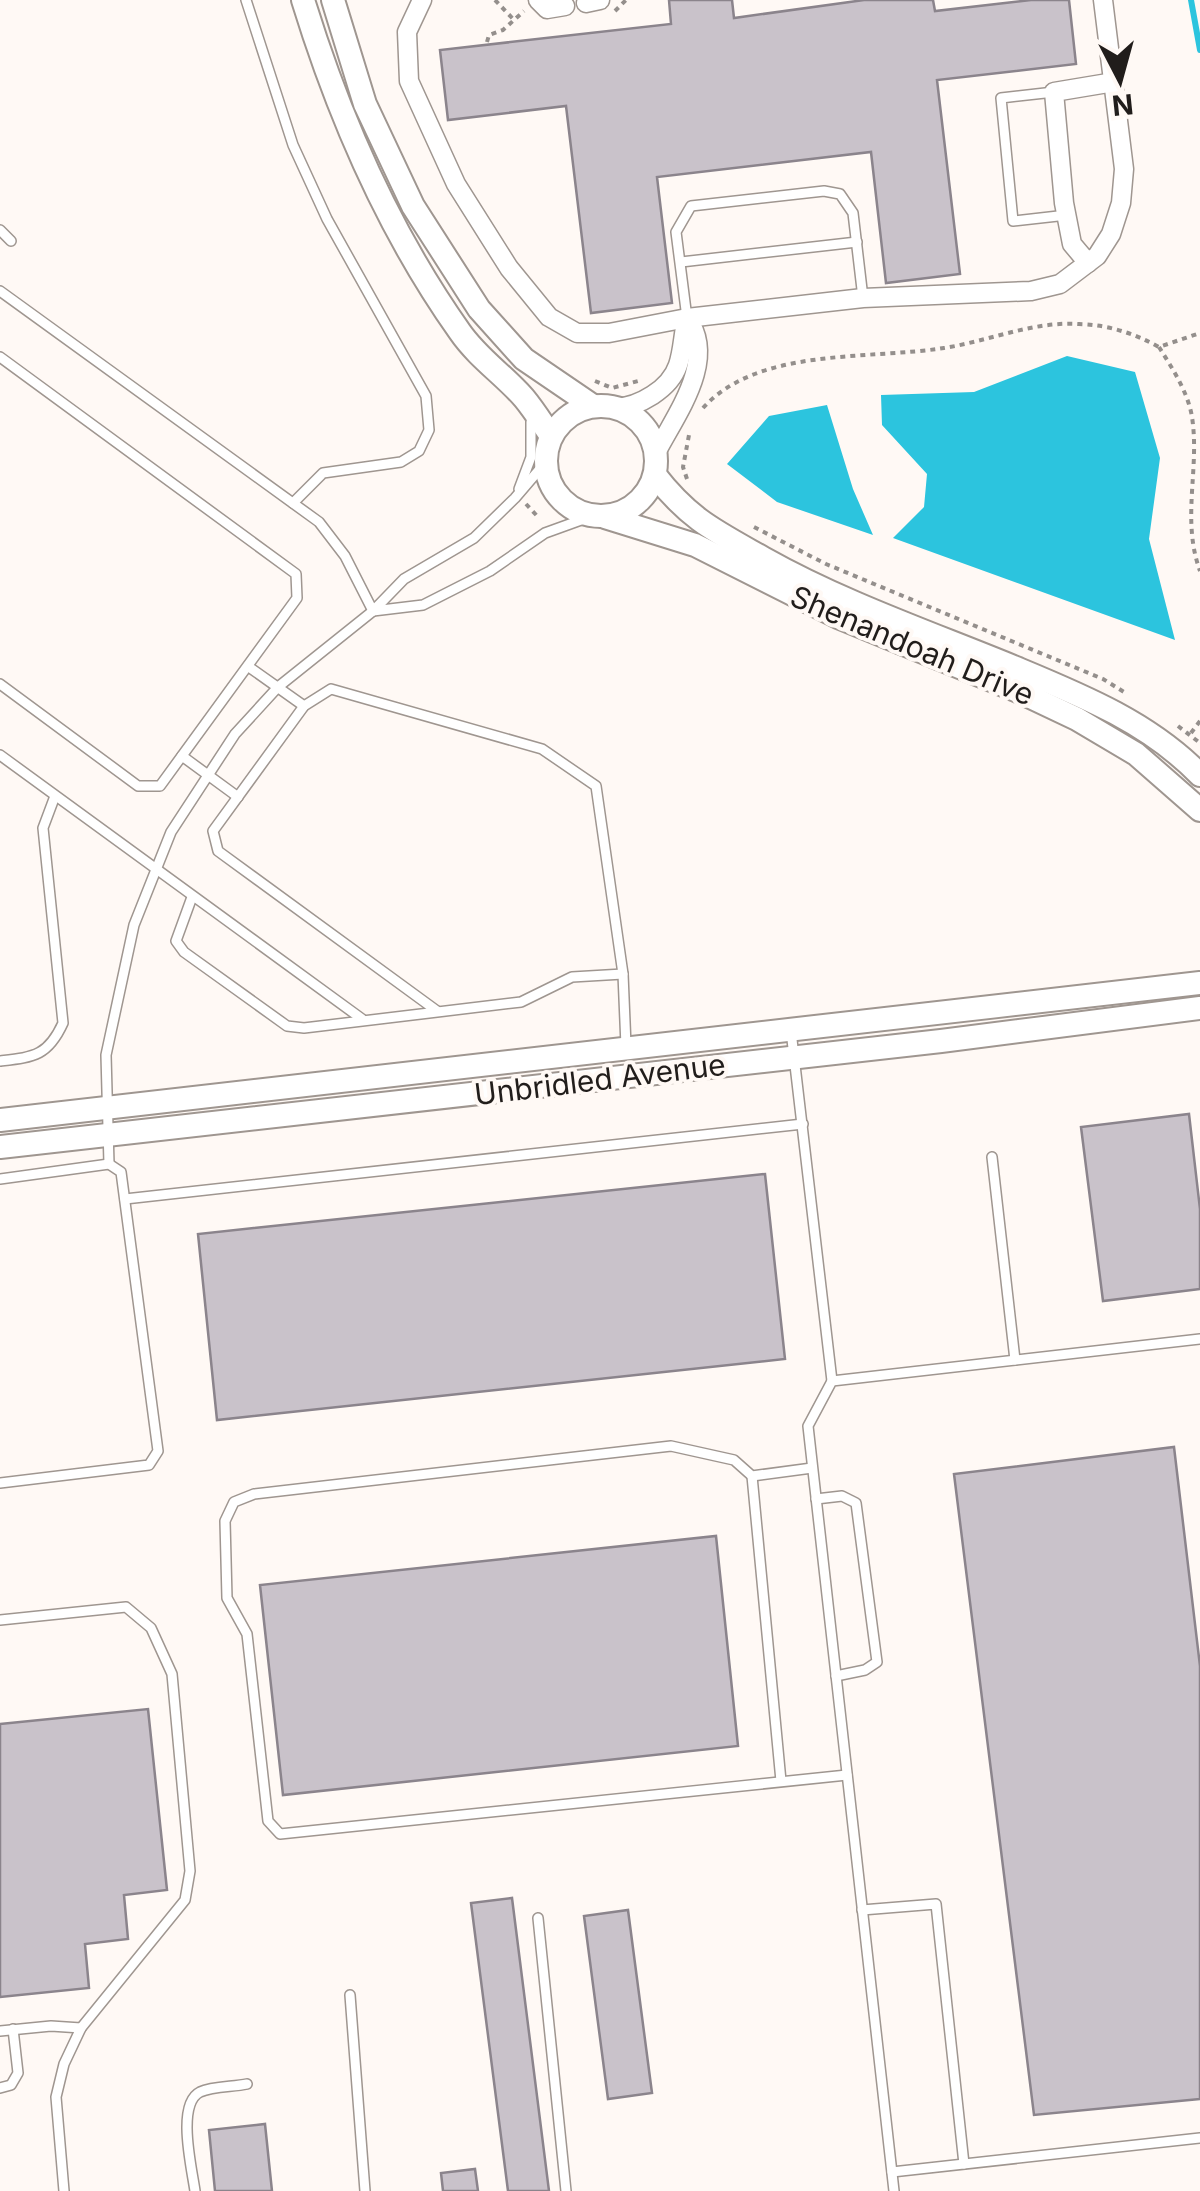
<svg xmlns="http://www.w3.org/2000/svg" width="1200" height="2191" font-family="Inter,sans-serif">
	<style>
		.water { fill: #2cc4de }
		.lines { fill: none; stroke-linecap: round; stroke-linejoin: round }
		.stream { stroke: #2cc4de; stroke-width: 6 }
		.building { fill: #c9c2ca; stroke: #8b848c; stroke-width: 2.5 }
		.service-casing { stroke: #9f9690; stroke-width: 12 }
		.minor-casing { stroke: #9f9690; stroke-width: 21 }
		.tertiary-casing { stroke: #9f9690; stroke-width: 26 }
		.path { stroke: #948f8c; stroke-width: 4; stroke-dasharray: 5 5; stroke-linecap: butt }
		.service { stroke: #fff; stroke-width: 9 }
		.minor { stroke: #fff; stroke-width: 18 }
		.tertiary { stroke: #fff; stroke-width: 22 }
		.labels { text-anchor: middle; stroke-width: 8; stroke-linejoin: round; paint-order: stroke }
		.street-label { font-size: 30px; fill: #211d1b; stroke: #fff9f5 }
	</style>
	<rect width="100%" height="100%" fill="#fff9f5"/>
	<!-- water -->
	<g class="water">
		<path d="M 1067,356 L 1135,372 L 1160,458 L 1149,539 L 1175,640 L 893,538 L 924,507 L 927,474 L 882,425 L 881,395 L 974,392 Z"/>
		<path d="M 827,405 L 853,489 L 873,535 L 777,502 L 727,464 L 769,416 Z"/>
	</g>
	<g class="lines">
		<!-- stream -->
		<path class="stream" d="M 1191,0 L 1200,50"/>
	</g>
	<!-- building -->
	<g class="building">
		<path d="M 669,0 L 732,0 L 734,18 L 864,0 L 933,0 L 935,11 L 1031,0 L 1069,0 L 1076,64 L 937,80 L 960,274 L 886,283 L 871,152 L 657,177 L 672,303 L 591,313 L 566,106 L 448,120 L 440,50 L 671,24 Z"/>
		<path d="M 1189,1114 L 1200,1209 L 1200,1289 L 1103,1301 L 1081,1127 Z"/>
		<path d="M 765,1174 L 785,1359 L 217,1420 L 198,1234 Z"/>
		<path d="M 1174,1447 L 1200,1666 L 1200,2099 L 1034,2115 L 954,1474 Z"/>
		<path d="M 716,1536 L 738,1746 L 283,1795 L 260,1585 Z"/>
		<path d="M 148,1709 L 167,1890 L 124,1895 L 128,1939 L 85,1944 L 89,1988 L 0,1997 L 0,1724 Z"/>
		<path d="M 512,1898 L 549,2191 L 508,2191 L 471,1903 Z"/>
		<path d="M 628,1910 L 652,2093 L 608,2099 L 584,1916 Z"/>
		<path d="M 265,2124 L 272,2191 L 215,2191 L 209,2130 Z"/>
		<path d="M 475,2169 L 478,2191 L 443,2191 L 441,2173 Z"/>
	</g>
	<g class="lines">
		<defs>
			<g id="service">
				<path d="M 246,0 L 293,145 L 327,219 L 426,396 L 429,430 L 419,451 L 401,462 L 323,473 L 293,503"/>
				<path d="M 1054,92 L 1001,98 L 1013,221 L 1067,215"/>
				<path d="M 0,230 L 11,241"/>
				<path d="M 681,262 L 857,242"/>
				<path d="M 0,291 L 319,522 L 345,556 L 373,611"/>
				<path d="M 687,318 L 676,232 L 691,206 L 824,191 L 840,194 L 853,213 L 863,298"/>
				<path d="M 0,357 L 296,574 L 297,598 L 160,786 L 138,786 L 0,684"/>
				<path d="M 519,489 L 531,457 L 531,422"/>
				<path d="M 373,611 L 423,605 L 490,571 L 545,533 L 592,516"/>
				<path d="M 249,667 L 304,706"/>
				<path d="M 0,755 L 362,1019"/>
				<path d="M 182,756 L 238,797"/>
				<path d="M 192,897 L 176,941 L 184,952 L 287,1026 L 304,1028 L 521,1002 L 572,977 L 623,974"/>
				<path d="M 437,1011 L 218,851 L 213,831 L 304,706 L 331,689 L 542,749 L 596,786 L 623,974 L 626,1046"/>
				<path d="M 791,1031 L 832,1381"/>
				<path d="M 0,1061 C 34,1057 48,1056 63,1023 L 43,828 L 55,796"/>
				<path d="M 992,1157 L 1015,1360"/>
				<path d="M 109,1164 L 106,1055 L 134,925 L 171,832 L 235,734 L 278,687 L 373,611 L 404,579 L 474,538 L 515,498 L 545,463"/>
				<path d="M 0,1179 L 109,1164 L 121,1172 L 158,1451 L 149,1465 L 0,1483"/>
				<path d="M 125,1199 L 803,1124"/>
				<path d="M 812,1468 L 752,1476 L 734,1460 L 671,1446 L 254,1494 L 234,1502 L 225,1521 L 227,1598 L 247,1634 L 268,1821 L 280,1834 L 847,1775"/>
				<path d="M 752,1476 L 781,1781"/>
				<path d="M 816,1499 L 842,1496 L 856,1503 L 877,1662 L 865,1670 L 836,1676"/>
				<path d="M 0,1620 L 126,1607 L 151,1628 L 172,1674 L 190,1871 L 185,1900 L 81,2028 L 64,2064 L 56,2097 L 64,2191"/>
				<path d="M 862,1910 L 936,1904 L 964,2164"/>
				<path d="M 538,1918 L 566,2191"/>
				<path d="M 350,1995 L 365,2191"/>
				<path d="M 0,2031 L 51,2026 L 81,2028"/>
				<path d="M 0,2088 L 11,2085 L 18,2073 L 13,2029"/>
				<path d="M 892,2172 L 1200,2138"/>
				<path d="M 195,2191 C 192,2169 176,2104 200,2092 C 213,2086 233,2087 247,2084"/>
				<path d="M 894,2191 L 808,1426 L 832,1381 L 1200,1339"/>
			</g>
			<g id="minor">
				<path d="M 422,0 L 407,32 L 409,81 L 456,184 L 509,268 L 549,317 L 577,333 L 609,333 L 687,318 L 863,298 L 1031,291 L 1060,284 L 1097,256 L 1111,234 L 1121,203 L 1124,169 L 1103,0"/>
				<path d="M 538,0 L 547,9 L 565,6"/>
				<path d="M 586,3 L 600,0"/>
				<path d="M 1088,263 L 1072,244 L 1064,203 L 1054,92 L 1114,82"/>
				<path d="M 615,408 C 639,407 670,389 678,365 C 683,351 683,333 687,318"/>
				<path d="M 656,453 C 676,414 718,360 687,318"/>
			</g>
			<g id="tertiary">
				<path d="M 303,0 C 339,117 389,232 460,332 C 478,358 504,375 524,398 C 534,410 542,423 551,436"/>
				<path d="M 333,0 L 365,104 L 413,206 L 479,309 L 524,359 L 593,406"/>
				<circle cx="601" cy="461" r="55"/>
				<path d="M 655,475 C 689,519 715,531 763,558 C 843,603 931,633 1016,668 C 1081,695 1150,723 1200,775"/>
				<path d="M 605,517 L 695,545 L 838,617 L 1018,691 L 1077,719 L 1136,754 L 1200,810"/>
				<path d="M 0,1120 L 1200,983"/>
				<path d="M 0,1147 L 941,1041 L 1200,1008"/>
			</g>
		</defs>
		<!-- service casing -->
		<use href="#service" class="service-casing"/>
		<!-- minor casing -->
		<use href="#minor" class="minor-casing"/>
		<!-- tertiary casing -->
		<use href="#tertiary" class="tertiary-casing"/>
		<!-- path -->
		<g class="path">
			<path d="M 495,0 L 514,20"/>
			<path d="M 615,11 L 626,0"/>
			<path d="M 487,42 L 489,35 L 503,30 L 524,11"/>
			<path d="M 1159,347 C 1172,368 1188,392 1192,417 C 1200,469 1181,519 1200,571"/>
			<path d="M 595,381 L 612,388 L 642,380"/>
			<path d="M 703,408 C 758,347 868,360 944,348 C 989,341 1033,321 1079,324 C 1109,325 1133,333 1159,347 L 1200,333"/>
			<path d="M 687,479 L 683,467 L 689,435"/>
			<path d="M 526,504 L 539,518"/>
			<path d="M 754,527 L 826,564 L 1103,679 L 1124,692"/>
			<path d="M 1178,726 L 1200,743"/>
			<path d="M 1191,733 L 1200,721"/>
		</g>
		<!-- service -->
		<use href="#service" class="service"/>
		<!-- minor -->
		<use href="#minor" class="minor"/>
		<!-- tertiary -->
		<use href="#tertiary" class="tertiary"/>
	</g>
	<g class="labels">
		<!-- street labels -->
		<g class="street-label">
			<text transform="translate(912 646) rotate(23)" y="10">Shenandoah Drive</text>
			<text transform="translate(600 1080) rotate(-7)" y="10">Unbridled Avenue</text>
		</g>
	</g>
	<!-- north arrow -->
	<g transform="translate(1120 80) rotate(174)" stroke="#fff9f5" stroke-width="8" paint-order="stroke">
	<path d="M0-8L18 38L0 25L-18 38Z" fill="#211d1b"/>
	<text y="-15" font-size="28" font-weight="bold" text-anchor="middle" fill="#211d1b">N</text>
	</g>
</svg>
